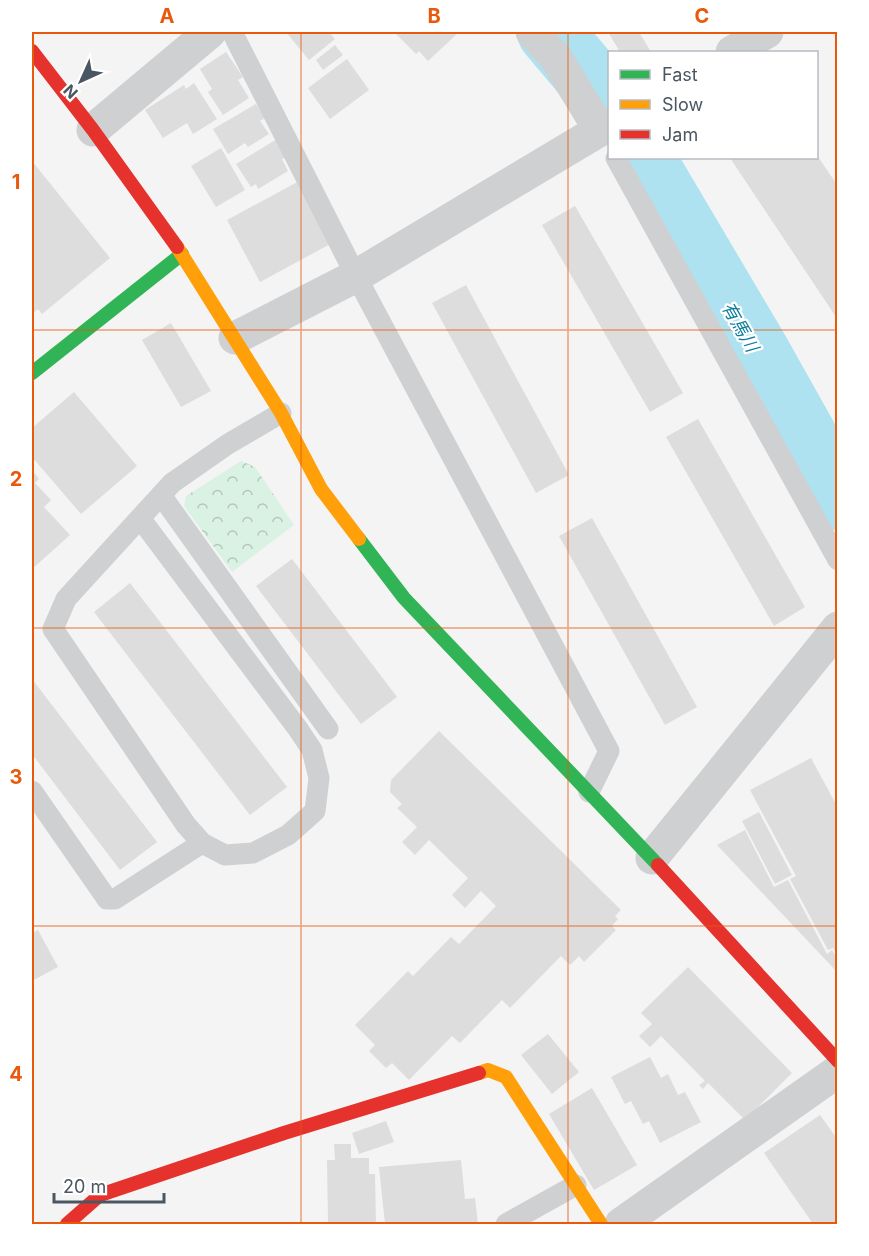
<svg xmlns="http://www.w3.org/2000/svg" width="869" height="1256" font-family="Inter,'Noto Sans JP',sans-serif">
	<style>
		.forest { fill: url(#forest-crowns) }
		.lines { fill: none; stroke-linecap: round; stroke-linejoin: round }
		.river { stroke: #aee2f0; stroke-width: 66 }
		.building { fill: #ddddde }
		.lane { stroke: #ced0d2; stroke-width: 21 }
		.street { stroke: #ced0d2; stroke-width: 33 }
		.fast { stroke: #30b455; stroke-width: 14 }
		.slow { stroke: #ff9f0a; stroke-width: 14 }
		.jam { stroke: #e5322d; stroke-width: 14 }
		.grid { fill: none; stroke: #e8590c; stroke-width: 1.5; stroke-opacity: 0.55 }
		.labels { text-anchor: middle; stroke-width: 4.5; stroke-linejoin: round; paint-order: stroke }
		.water-label { font-size: 18px; font-style: italic; fill: #0c7c9b; stroke: #fff }
		.neatline { fill: none; stroke: #e8590c; stroke-width: 2 }
		.grid-label { font-size: 20px; text-anchor: middle; font-weight: bold; fill: #e8590c }
	</style>
	<defs>
		<pattern id="forest-crowns" width="20" height="18" patternUnits="userSpaceOnUse" patternTransform="scale(1.5)"><rect width="20" height="18" fill="#d9f2e3"/><path d="M2 6a3 3 0 1 1 6 0M12 15a3 3 0 1 1 6 0" fill="none" stroke="#b2c7bb"/></pattern>
	</defs>
	<rect width="100%" height="100%" fill="#f4f4f4"/>
	<!-- forest -->
	<path class="forest" d="M 241,461 L 255,467 L 294,525 L 232,572 L 184,506 L 186,496 Z"/>
	<g class="lines">
		<!-- river -->
		<g class="river">
			<path d="M 550,32 L 610,103"/>
			<path d="M 642,158 L 755,349 L 838,497"/>
		</g>
	</g>
	<!-- building -->
	<g class="building">
		<path d="M 286,32 L 329,32 L 335,39 L 309,60 Z"/>
		<path d="M 394,32 L 459,32 L 428,61 L 419,51 L 416,54 Z"/>
		<path d="M 608,32 L 639,32 L 651,52 L 620,52 Z"/>
		<path d="M 335,45 L 343,55 L 323,70 L 316,60 Z"/>
		<path d="M 226,52 L 243,77 L 238,80 L 249,98 L 223,115 L 208,92 L 212,89 L 200,69 Z"/>
		<path d="M 347,59 L 369,90 L 330,119 L 308,88 Z"/>
		<path d="M 194,83 L 217,119 L 193,134 L 187,123 L 163,138 L 145,110 L 184,85 L 186,89 Z"/>
		<path d="M 256,104 L 265,118 L 260,121 L 269,134 L 248,147 L 245,143 L 228,154 L 213,129 Z"/>
		<path d="M 277,139 L 287,157 L 282,159 L 288,171 L 258,189 L 256,184 L 251,187 L 236,164 Z"/>
		<path d="M 221,148 L 245,190 L 216,207 L 191,166 Z"/>
		<path d="M 816,154 L 838,186 L 838,320 L 730,158 L 816,158 Z"/>
		<path d="M 32,161 L 110,258 L 42,314 L 38,309 L 32,314 Z"/>
		<path d="M 301,180 L 334,242 L 260,282 L 227,220 Z"/>
		<path d="M 575,206 L 683,393 L 650,412 L 542,225 Z"/>
		<path d="M 466,285 L 569,475 L 536,493 L 432,303 Z"/>
		<path d="M 171,323 L 211,391 L 181,407 L 142,340 Z"/>
		<path d="M 74,392 L 137,466 L 81,514 L 32,457 L 32,428 Z"/>
		<path d="M 698,419 L 805,607 L 774,626 L 666,437 Z"/>
		<path d="M 32,470 L 39,479 L 35,483 L 51,500 L 44,507 L 70,535 L 32,569 Z"/>
		<path d="M 592,518 L 697,707 L 665,725 L 559,536 Z"/>
		<path d="M 292,559 L 397,697 L 361,724 L 256,586 Z"/>
		<path d="M 130,583 L 287,787 L 250,815 L 94,612 Z"/>
		<path d="M 32,679 L 157,842 L 120,870 L 32,754 Z"/>
		<path d="M 439,731 L 621,910 L 615,916 L 618,919 L 612,926 L 616,930 L 584,962 L 579,956 L 570,965 L 561,956 L 510,1008 L 502,1000 L 460,1043 L 452,1036 L 409,1080 L 392,1063 L 386,1068 L 369,1051 L 375,1045 L 355,1025 L 408,971 L 413,976 L 451,937 L 459,944 L 496,906 L 481,891 L 465,908 L 452,895 L 468,878 L 429,840 L 415,855 L 402,842 L 417,827 L 397,808 L 402,804 L 390,792 L 391,780 Z"/>
		<path d="M 811,758 L 838,808 L 838,956 L 833,948 L 828,950 L 790,879 L 796,876 L 750,790 Z"/>
		<path d="M 759,812 L 792,875 L 775,884 L 742,821 Z"/>
		<path d="M 745,830 L 774,887 L 788,880 L 827,954 L 832,950 L 838,960 L 838,973 L 717,845 Z"/>
		<path d="M 38,930 L 58,967 L 32,981 L 32,934 Z"/>
		<path d="M 688,967 L 792,1073 L 745,1120 L 708,1083 L 703,1089 L 699,1085 L 705,1081 L 661,1036 L 650,1047 L 639,1036 L 652,1024 L 641,1013 Z"/>
		<path d="M 548,1034 L 579,1072 L 552,1094 L 521,1055 Z"/>
		<path d="M 650,1057 L 661,1078 L 668,1074 L 678,1095 L 685,1092 L 701,1122 L 660,1143 L 649,1121 L 643,1124 L 631,1101 L 625,1104 L 611,1077 Z"/>
		<path d="M 592,1088 L 637,1165 L 594,1190 L 549,1114 Z"/>
		<path d="M 820,1115 L 838,1140 L 838,1224 L 813,1224 L 764,1153 Z"/>
		<path d="M 386,1121 L 394,1142 L 359,1154 L 352,1133 Z"/>
		<path d="M 334,1144 L 351,1144 L 351,1158 L 369,1158 L 369,1174 L 375,1174 L 376,1224 L 328,1224 L 327,1160 L 335,1160 Z"/>
		<path d="M 461,1160 L 465,1199 L 475,1198 L 478,1224 L 385,1224 L 379,1167 Z"/>
	</g>
	<g class="lines">
		<!-- lane -->
		<g class="lane">
			<path d="M 232,32 L 356,276 L 609,751 L 589,792"/>
			<path d="M 616,158 L 838,560"/>
			<path d="M 161,495 L 328,729"/>
			<path d="M 140,518 L 298,729 L 312,750 L 319,778 L 315,811 L 288,835 L 253,853 L 225,855 L 202,843 L 186,825 L 53,629 L 66,599 L 172,483 L 228,444 L 281,413"/>
			<path d="M 32,791 L 107,899 L 115,899 L 202,843"/>
			<path d="M 506,1224 L 576,1185"/>
		</g>
		<!-- street -->
		<g class="street">
			<path d="M 532,32 L 556,58 L 600,130"/>
			<path d="M 732,52 L 767,32"/>
			<path d="M 93,130 L 210,32"/>
			<path d="M 235,338 L 356,276 L 610,124"/>
			<path d="M 652,858 L 838,628"/>
			<path d="M 621,1224 L 838,1071"/>
		</g>
		<!-- fast -->
		<g class="fast">
			<path d="M 32,373 L 182,254"/>
			<path d="M 359,539 L 404,598 L 658,865"/>
		</g>
		<!-- slow -->
		<g class="slow">
			<path d="M 177,247 L 281,413 L 321,489 L 359,539"/>
			<path d="M 479,1073 L 488,1070 L 506,1077 L 601,1224"/>
		</g>
		<!-- jam -->
		<g class="jam">
			<path d="M 32,51 L 93,130 L 177,247"/>
			<path d="M 658,865 L 838,1061"/>
			<path d="M 67,1224 L 100,1195 L 284,1133 L 479,1073"/>
		</g>
	</g>
	<!-- grid -->
	<path class="grid" d="M 301,32 L 301,1224M 568,32 L 568,1224M 32,330 L 838,330M 32,628 L 838,628M 32,926 L 838,926"/>
	<g class="labels">
		<!-- water labels -->
		<g class="water-label">
			<text transform="translate(740 327) rotate(60)" y="6">有馬川</text>
		</g>
	</g>
	<!-- border -->
	<rect width="869" height="1256" fill="none" stroke="#ffffff" stroke-width="66"/>
	<!-- legend -->
	<rect x="608" y="51" width="210" height="108" fill="#ffffff" stroke="#b7bbc0" stroke-width="1.5"/>
	<rect x="620" y="70" width="30" height="9" fill="#30b455" stroke="#b7bbc0" stroke-width="1.5"/>
	<text x="662" y="81" font-size="18" fill="#4a5661">Fast</text>
	<rect x="620" y="100" width="30" height="9" fill="#ff9f0a" stroke="#b7bbc0" stroke-width="1.5"/>
	<text x="662" y="111" font-size="18" fill="#4a5661">Slow</text>
	<rect x="620" y="130" width="30" height="9" fill="#e5322d" stroke="#b7bbc0" stroke-width="1.5"/>
	<text x="662" y="141" font-size="18" fill="#4a5661">Jam</text>
	<!-- north arrow -->
	<g transform="translate(81 81) rotate(225)" stroke="#ffffff" stroke-width="4.5" paint-order="stroke">
	<path d="M0-4.5L10 22L0 15L-10 22Z" fill="#4a5661"/>
	<text y="-9" font-size="16" font-weight="bold" text-anchor="middle" fill="#4a5661">N</text>
	</g>
	<!-- scale -->
	<path d="M54 1193v9h110v-9" fill="none" stroke="#4a5661" stroke-width="3"/>
	<text x="63" y="1193" font-size="18" fill="#4a5661" stroke="#ffffff" stroke-width="4.5" paint-order="stroke">20 m</text>
	<rect x="33" y="33" width="803" height="1190" class="neatline"/>
	<g class="grid-label">
		<text x="167" y="23">A</text>
		<text x="434" y="23">B</text>
		<text x="702" y="23">C</text>
		<text x="16" y="189">1</text>
		<text x="16" y="486">2</text>
		<text x="16" y="784">3</text>
		<text x="16" y="1081">4</text>
	</g>
</svg>
